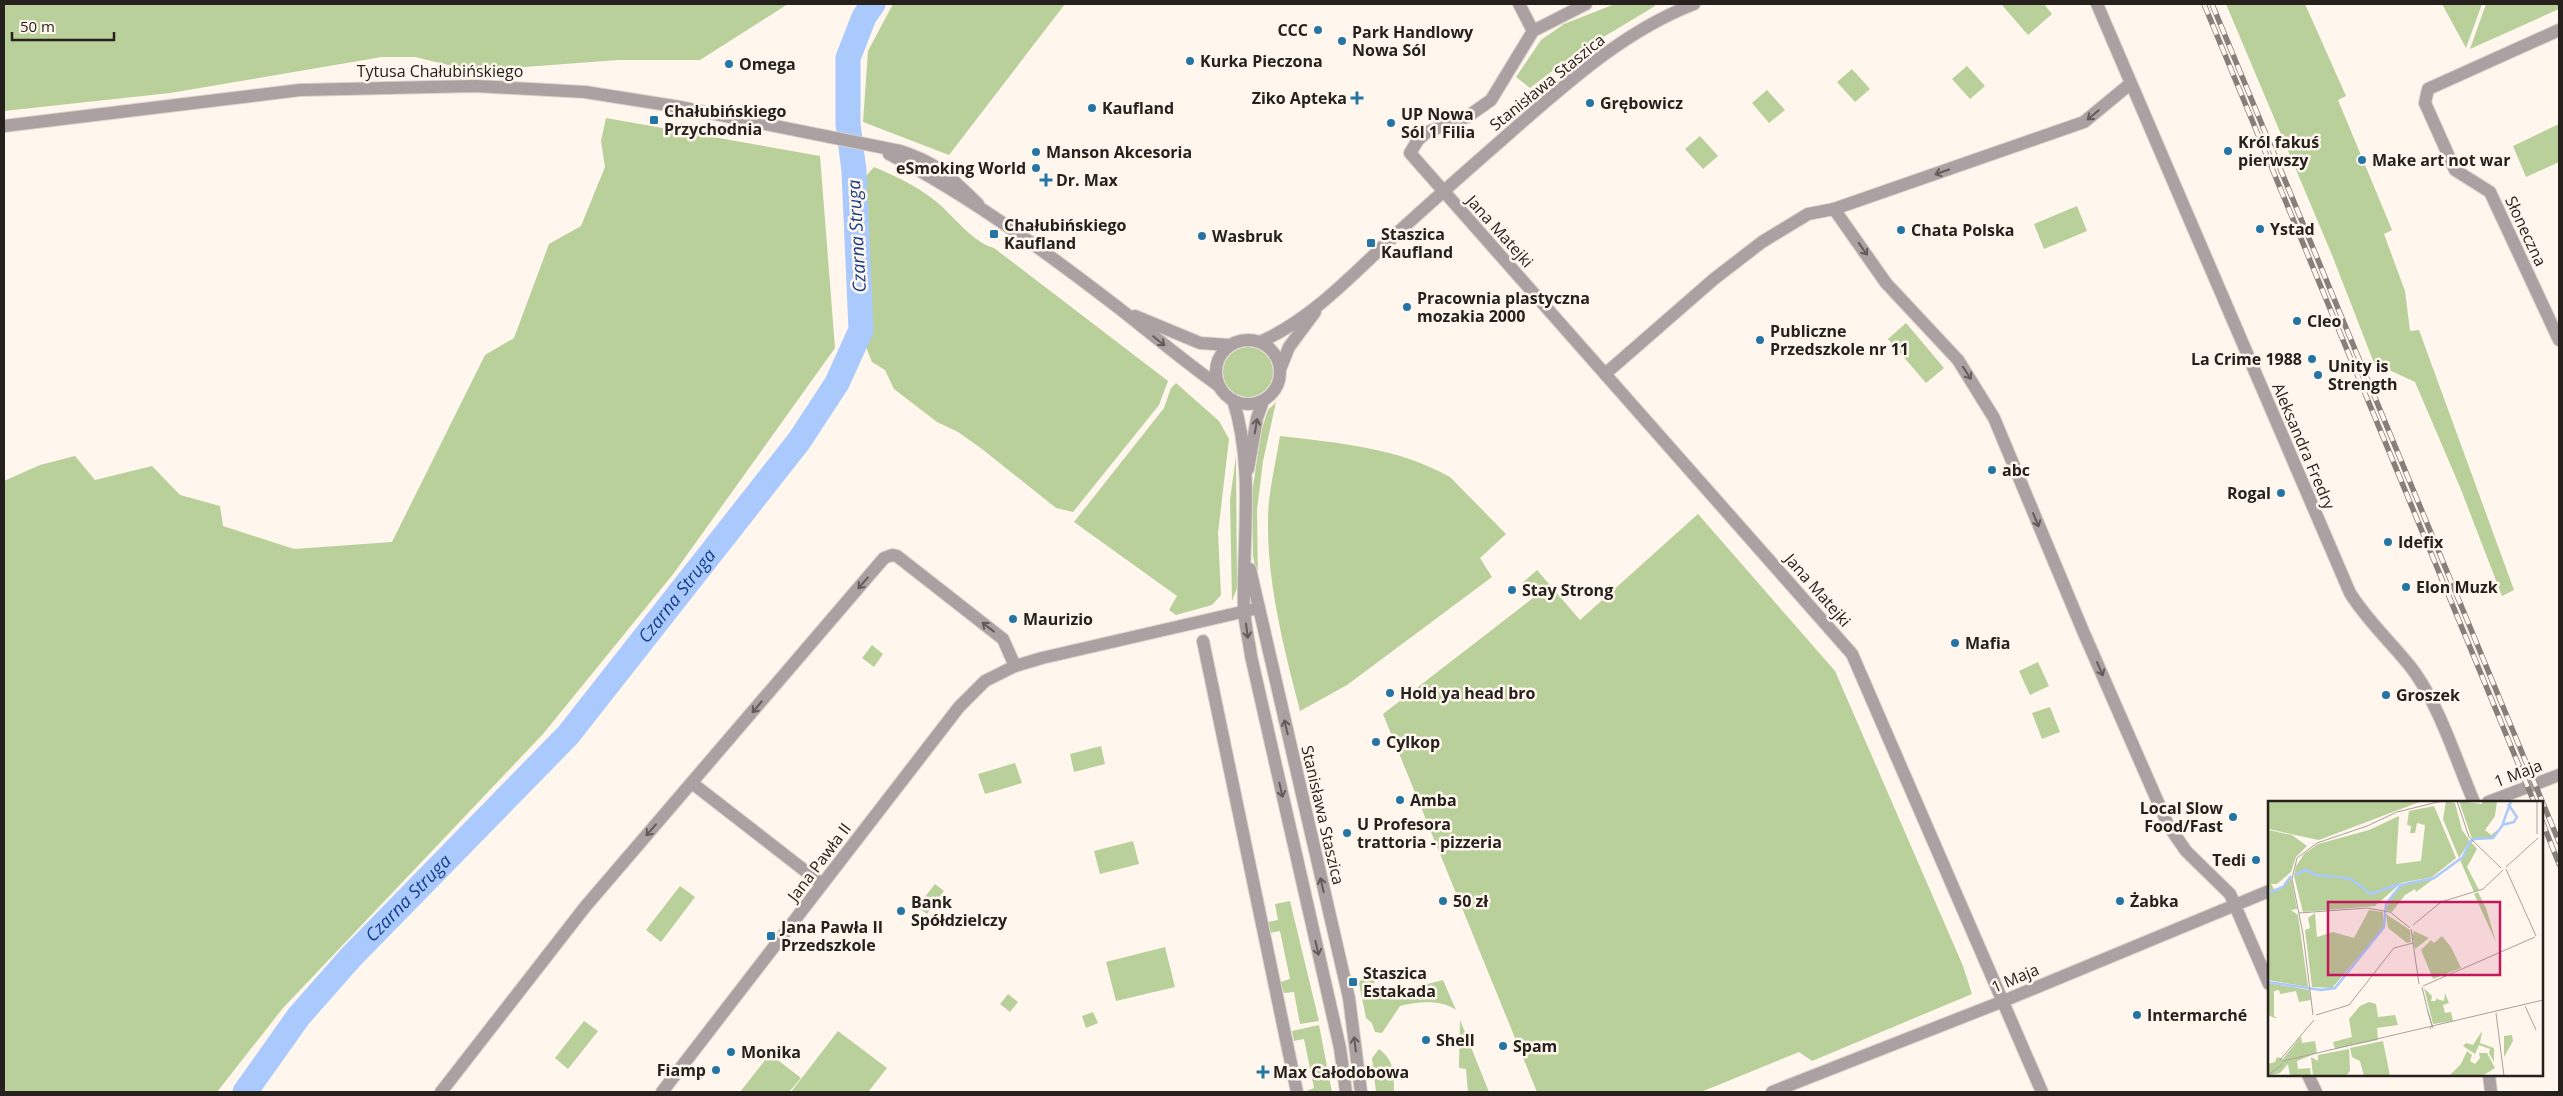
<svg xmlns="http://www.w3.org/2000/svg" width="2563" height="1096" font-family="'Open Sans',sans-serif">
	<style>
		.green { fill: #b9d09b }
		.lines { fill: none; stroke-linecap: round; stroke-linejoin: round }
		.river { stroke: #aac9fd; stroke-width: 25 }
		.minor-casing { stroke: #dcd4cc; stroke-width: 14 }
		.tertiary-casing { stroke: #dcd4cc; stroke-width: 14 }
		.minor { stroke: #aba1a2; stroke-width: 12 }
		.tertiary { stroke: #aba1a2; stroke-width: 12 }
		.rail-casing { stroke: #87807a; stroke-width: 5.5 }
		.rail { stroke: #fff6ee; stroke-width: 4; stroke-dasharray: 11; stroke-linecap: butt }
		.oneway { stroke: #625b58 }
		.poi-dot { fill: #2375a6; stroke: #fff6ee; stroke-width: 2 }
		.labels { text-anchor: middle; stroke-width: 5; stroke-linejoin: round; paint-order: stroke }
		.poi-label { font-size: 16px; font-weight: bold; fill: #26211c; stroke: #fff6ee; text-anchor: start }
		.street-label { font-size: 16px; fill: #26211c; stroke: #fff6ee }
		.water-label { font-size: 18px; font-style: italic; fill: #173f89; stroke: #fff6ee }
		.inset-river { fill: none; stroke: #aac9fd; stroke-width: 2.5 }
		.inset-road { fill: none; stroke: #a8a19a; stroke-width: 1 }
		.view { fill: #c2185b; fill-opacity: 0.15; stroke: #c2185b; stroke-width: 2.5 }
		.inset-edge { fill: none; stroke: #26211c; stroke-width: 2.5 }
	</style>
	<rect width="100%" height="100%" fill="#fff6ee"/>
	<!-- green -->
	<g class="green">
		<path d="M 4,4 L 788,4 L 700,60 L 618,60 L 473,71 L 415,57 L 382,57 L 170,93 L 4,111 Z"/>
		<path d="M 893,4 L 1065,4 L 949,155 L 863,122 L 868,51 Z"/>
		<path d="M 1615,4 L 1654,4 L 1655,6 L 1572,56 L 1530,88 L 1516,77 L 1541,40 L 1564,24 Z"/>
		<path d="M 2001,4 L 2044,4 L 2052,14 L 2028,35 Z"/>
		<path d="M 2226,4 L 2305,4 L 2346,96 L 2338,100 L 2392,230 L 2384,234 L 2405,291 L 2410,331 L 2419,330 L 2514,590 L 2502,596 L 2460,487 L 2415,382 L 2374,363 L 2332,255 Z"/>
		<path d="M 2442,4 L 2482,4 L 2466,48 Z"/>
		<path d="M 2486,4 L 2559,4 L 2559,9 L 2470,49 Z"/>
		<path d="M 1967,66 L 1985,86 L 1970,99 L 1952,79 Z"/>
		<path d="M 1852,69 L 1870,89 L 1855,102 L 1837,82 Z"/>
		<path d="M 1767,90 L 1785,110 L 1769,123 L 1752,103 Z"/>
		<path d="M 606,118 L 820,156 L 835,348 L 674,573 L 543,734 L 283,1008 L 217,1092 L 4,1092 L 4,481 L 40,465 L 75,456 L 95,480 L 152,466 L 180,495 L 220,506 L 223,526 L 294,549 L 392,542 L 485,355 L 514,338 L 549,244 L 581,226 L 605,167 L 601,141 Z"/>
		<path d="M 2559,124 L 2559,162 L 2526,177 L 2513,146 Z"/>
		<path d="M 1700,136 L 1718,156 L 1703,169 L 1685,149 Z"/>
		<path d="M 874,167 C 896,176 919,187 938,203 C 954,217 974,243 994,248 L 1168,381 L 1159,405 L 1073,512 L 1056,508 L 982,449 L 958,432 L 937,422 L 894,389 L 885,370 L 872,362 L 866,347 L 869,323 L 863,229 L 864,178 Z"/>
		<path d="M 2077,206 L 2087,231 L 2044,249 L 2034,224 Z"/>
		<path d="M 1906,323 L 1944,368 L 1926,383 L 1888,339 Z"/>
		<circle cx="1248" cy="372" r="25"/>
		<path d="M 1176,383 L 1219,421 L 1229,439 L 1218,533 L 1221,595 L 1212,605 L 1176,615 L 1169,610 L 1177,596 L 1074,522 L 1164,408 L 1171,388 Z"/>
		<path d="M 1276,402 L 1263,461 L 1257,510 L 1258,582 L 1253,556 L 1252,494 L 1261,431 L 1268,410 Z"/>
		<path d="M 1280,436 C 1338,443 1397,447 1450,477 L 1506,534 L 1480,558 L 1492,577 L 1347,685 L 1300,711 C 1284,648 1267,585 1268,519 C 1268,492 1276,463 1280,436 Z"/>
		<path d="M 1236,456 L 1237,588 L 1232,601 L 1230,500 Z"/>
		<path d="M 1698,514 L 1835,671 L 1963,966 L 1972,994 L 1812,1061 L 1799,1052 L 1701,1092 L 1537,1092 L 1383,714 L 1533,598 L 1521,584 L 1537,570 L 1580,620 Z"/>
		<path d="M 872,645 L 883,654 L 874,667 L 862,658 Z"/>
		<path d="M 2038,662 L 2049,686 L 2030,695 L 2019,671 Z"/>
		<path d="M 2050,707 L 2060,732 L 2042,739 L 2032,713 Z"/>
		<path d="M 1101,746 L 1105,764 L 1074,772 L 1070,754 Z"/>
		<path d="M 1015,763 L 1022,783 L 985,794 L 978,774 Z"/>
		<path d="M 1133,841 L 1139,864 L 1100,874 L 1094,851 Z"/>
		<path d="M 935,884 L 944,891 L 927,914 L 917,907 Z"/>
		<path d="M 680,886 L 695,897 L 661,942 L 646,930 Z"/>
		<path d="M 1290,901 L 1319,1021 L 1300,1024 L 1294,992 L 1284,993 L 1280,982 L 1290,979 L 1280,931 L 1270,933 L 1268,922 L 1278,920 L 1275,904 Z"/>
		<path d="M 1165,947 L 1175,987 L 1116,1001 L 1106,962 Z"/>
		<path d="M 1367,971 L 1378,976 L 1372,986 L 1372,998 L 1443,980 L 1456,1010 C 1441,999 1417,1002 1400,1006 L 1382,1033 L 1375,1032 L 1372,1023 L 1366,1018 L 1359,983 Z"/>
		<path d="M 1008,994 L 1018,1002 L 1010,1012 L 1000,1004 Z"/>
		<path d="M 1093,1012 L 1098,1023 L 1086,1028 L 1082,1016 Z"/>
		<path d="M 1460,1020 L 1489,1092 L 1468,1092 L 1466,1069 L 1459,1068 Z"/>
		<path d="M 584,1021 L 598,1031 L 568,1069 L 555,1058 Z"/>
		<path d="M 1319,1025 L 1332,1092 L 1304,1092 L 1314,1088 L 1304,1039 L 1294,1041 L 1292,1031 Z"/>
		<path d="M 838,1031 L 887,1068 L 868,1092 L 791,1092 Z"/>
		<path d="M 1379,1049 C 1395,1061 1394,1074 1394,1092 L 1376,1092 L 1372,1058 Z"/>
		<path d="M 770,1054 L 801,1078 L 789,1092 L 740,1092 Z"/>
	</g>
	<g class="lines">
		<!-- river -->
		<path class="river" id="s1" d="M 245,1092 L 299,1016 L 351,957 L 568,735 L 799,441 L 837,383 L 861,330 L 854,171 L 848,124 L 848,58 L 864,17 L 873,4"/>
		<defs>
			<g id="minor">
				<path d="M 1519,4 L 1533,31"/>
				<path d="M 1586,4 L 1533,31 L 1491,100 L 1467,117 L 1427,132 L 1418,140 L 1410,153 L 1852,654 L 2042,1092"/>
				<path d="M 2097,4 L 2350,593 C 2368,622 2393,644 2413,670 C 2440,707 2456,760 2474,802"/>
				<path d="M 2559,30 L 2428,89 L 2425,103 L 2455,170 L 2490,192 L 2559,340"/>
				<path d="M 1834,209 L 1886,283 L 1958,360 L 1994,418 L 2083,631 L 2168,825 L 2186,851 L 2230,894 L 2269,984"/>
				<path d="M 1605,374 L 1714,279 L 1762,242 L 1808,214 L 1834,209 L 2084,122 L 2130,84"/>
				<path d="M 1203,641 L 1297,1092"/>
				<path d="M 692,783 L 822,884"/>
				<path d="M 2308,1075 L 2316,1092"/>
				<path d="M 2489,1075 L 2491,1092"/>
				<path d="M 441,1092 L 585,907 L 884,558 L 892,555 L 897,556 L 1003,639 L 1015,666"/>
			</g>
			<g id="tertiary">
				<path d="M 4,126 L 300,90 L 476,86 L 585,92 L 680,107 L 900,151 C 938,163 950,177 978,204"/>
				<path d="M 889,154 C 971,197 1046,252 1120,309 C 1153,335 1185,362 1219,386"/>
				<path d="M 1135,316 L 1200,343 L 1229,345"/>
				<circle cx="1248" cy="372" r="32"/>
				<path d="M 1260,342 C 1312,319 1352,275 1393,237 C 1435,198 1478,161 1521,123 C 1574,77 1627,30 1694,4"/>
				<path d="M 1281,367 L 1289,347 L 1315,312"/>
				<path d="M 1233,400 C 1255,467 1242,542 1244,610 C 1245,625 1249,641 1251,656 L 1340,1048 L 1346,1092"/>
				<path d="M 1248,469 L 1257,418 L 1263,401"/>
				<path d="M 1250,569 L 1349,998 L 1361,1092"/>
				<path d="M 2488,802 L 2559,775"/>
				<path d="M 662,1092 L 959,707 L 985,681 L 1015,666 L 1042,658 L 1259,608"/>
				<path d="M 1772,1092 L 2001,1002 L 2269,891"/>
			</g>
		</defs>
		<!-- minor casing -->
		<use href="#minor" class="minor-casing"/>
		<!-- tertiary casing -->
		<use href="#tertiary" class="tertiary-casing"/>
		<!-- minor -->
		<use href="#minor" class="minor"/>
		<!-- tertiary -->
		<use href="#tertiary" class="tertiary"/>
		<defs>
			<g id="rail">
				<path d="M 2204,4 L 2534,802"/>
				<path d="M 2212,4 L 2559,842"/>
				<path d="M 2542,821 L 2559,864"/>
			</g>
		</defs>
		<!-- rail casing -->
		<use href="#rail" class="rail-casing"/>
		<!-- rail -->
		<use href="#rail" class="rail"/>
	</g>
	<!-- one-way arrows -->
	<defs><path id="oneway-shaft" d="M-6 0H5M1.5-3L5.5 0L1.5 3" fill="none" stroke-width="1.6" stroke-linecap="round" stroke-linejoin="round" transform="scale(1.25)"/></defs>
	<g class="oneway">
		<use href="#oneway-shaft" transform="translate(2093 115) rotate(140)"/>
		<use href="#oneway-shaft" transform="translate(1942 172) rotate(161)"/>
		<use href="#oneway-shaft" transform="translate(1863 249) rotate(55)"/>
		<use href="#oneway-shaft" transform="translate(1159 341) rotate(39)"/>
		<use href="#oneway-shaft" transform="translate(1967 373) rotate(57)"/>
		<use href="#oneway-shaft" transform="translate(1256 426) rotate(-80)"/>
		<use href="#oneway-shaft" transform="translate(2036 520) rotate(67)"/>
		<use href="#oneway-shaft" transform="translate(863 583) rotate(131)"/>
		<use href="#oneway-shaft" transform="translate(988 627) rotate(-142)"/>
		<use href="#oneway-shaft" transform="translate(1247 631) rotate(82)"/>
		<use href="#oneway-shaft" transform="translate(2100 669) rotate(66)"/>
		<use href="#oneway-shaft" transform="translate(757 707) rotate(130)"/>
		<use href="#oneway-shaft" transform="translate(1286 727) rotate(-103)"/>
		<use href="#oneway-shaft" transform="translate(1281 790) rotate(77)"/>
		<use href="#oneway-shaft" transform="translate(651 830) rotate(131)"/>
		<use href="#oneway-shaft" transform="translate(1322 885) rotate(-103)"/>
		<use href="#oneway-shaft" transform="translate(1317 948) rotate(77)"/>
		<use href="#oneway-shaft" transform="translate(1355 1044) rotate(-97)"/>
	</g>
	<!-- markers -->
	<g class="poi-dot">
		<circle cx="1318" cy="30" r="5"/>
		<circle cx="1342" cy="41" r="5"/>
		<circle cx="1190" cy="61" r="5"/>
		<circle cx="729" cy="64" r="5"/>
		<path d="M1354.5 90.5h5v5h5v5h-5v5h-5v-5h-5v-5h5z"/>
		<circle cx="1590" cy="103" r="5"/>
		<circle cx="1092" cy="108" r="5"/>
		<rect x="649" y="115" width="10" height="10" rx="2.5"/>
		<circle cx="1391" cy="123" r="5"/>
		<circle cx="2228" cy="151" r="5"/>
		<circle cx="1036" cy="152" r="5"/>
		<circle cx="2362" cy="160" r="5"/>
		<circle cx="1036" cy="168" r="5"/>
		<path d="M1043.5 172.5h5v5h5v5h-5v5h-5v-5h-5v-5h5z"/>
		<circle cx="2260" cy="229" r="5"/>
		<circle cx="1901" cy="230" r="5"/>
		<rect x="989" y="229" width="10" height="10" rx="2.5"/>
		<circle cx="1202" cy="236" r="5"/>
		<rect x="1366" y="238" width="10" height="10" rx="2.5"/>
		<circle cx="1407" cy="307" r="5"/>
		<circle cx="2297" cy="321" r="5"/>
		<circle cx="1760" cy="340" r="5"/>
		<circle cx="2312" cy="359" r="5"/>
		<circle cx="2318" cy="375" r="5"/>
		<circle cx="1992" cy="470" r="5"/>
		<circle cx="2281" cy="493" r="5"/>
		<circle cx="2388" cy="542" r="5"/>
		<circle cx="2406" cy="587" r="5"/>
		<circle cx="1512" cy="590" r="5"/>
		<circle cx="1013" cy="619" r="5"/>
		<circle cx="1955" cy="643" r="5"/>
		<circle cx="1390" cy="693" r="5"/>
		<circle cx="2386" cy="695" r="5"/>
		<circle cx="1376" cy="742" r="5"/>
		<circle cx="1400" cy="800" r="5"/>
		<circle cx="2233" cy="817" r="5"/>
		<circle cx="1347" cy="833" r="5"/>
		<circle cx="2256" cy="860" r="5"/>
		<circle cx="1443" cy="901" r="5"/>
		<circle cx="2120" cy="901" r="5"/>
		<circle cx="901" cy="911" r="5"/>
		<rect x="766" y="931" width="10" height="10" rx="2.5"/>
		<rect x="1348" y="977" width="10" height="10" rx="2.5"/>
		<circle cx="2137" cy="1015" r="5"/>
		<circle cx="1426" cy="1040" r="5"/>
		<circle cx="1503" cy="1046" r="5"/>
		<circle cx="731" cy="1052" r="5"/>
		<circle cx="716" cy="1070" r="5"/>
		<path d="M1260.5 1064.5h5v5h5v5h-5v5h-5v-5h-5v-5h5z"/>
	</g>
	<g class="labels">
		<!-- poi labels -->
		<g class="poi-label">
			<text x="1308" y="36" text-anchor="end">CCC</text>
			<text x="1352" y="38">Park Handlowy<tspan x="1352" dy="18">Nowa Sól</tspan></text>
			<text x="1200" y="67">Kurka Pieczona</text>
			<text x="739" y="70">Omega</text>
			<text x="1347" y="104" text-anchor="end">Ziko Apteka</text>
			<text x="1600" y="109">Grębowicz</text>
			<text x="1102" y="114">Kaufland</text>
			<text x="664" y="117">Chałubińskiego<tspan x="664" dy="18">Przychodnia</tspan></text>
			<text x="1401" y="120">UP Nowa<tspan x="1401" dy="18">Sól 1 Filia</tspan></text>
			<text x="2238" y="148">Król fakuś<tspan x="2238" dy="18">pierwszy</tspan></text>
			<text x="1046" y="158">Manson Akcesoria</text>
			<text x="2372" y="166">Make art not war</text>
			<text x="1026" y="174" text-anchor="end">eSmoking World</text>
			<text x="1056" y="186">Dr. Max</text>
			<text x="1004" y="231">Chałubińskiego<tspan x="1004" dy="18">Kaufland</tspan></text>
			<text x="2270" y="235">Ystad</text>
			<text x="1911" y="236">Chata Polska</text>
			<text x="1381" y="240">Staszica<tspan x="1381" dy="18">Kaufland</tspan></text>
			<text x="1212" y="242">Wasbruk</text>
			<text x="1417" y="304">Pracownia plastyczna<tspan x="1417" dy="18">mozakia 2000</tspan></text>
			<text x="2307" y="327">Cleo</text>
			<text x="1770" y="337">Publiczne<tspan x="1770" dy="18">Przedszkole nr 11</tspan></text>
			<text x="2302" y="365" text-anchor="end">La Crime 1988</text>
			<text x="2328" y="372">Unity is<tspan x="2328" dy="18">Strength</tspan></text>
			<text x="2002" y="476">abc</text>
			<text x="2271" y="499" text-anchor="end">Rogal</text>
			<text x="2398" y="548">Idefix</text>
			<text x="2416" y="593">Elon Muzk</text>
			<text x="1522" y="596">Stay Strong</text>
			<text x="1023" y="625">Maurizio</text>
			<text x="1965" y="649">Mafia</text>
			<text x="1400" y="699">Hold ya head bro</text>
			<text x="2396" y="701">Groszek</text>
			<text x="1386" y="748">Cylkop</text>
			<text x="1410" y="806">Amba</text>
			<text x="2223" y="814" text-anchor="end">Local Slow<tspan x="2223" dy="18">Food/Fast</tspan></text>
			<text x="1357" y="830">U Profesora<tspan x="1357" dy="18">trattoria - pizzeria</tspan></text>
			<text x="2246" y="866" text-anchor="end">Tedi</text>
			<text x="1453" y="907">50 zł</text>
			<text x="2130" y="907">Żabka</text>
			<text x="911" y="908">Bank<tspan x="911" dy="18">Spółdzielczy</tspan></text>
			<text x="781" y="933">Jana Pawła II<tspan x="781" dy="18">Przedszkole</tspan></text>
			<text x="1363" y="979">Staszica<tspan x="1363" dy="18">Estakada</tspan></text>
			<text x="2147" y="1021">Intermarché</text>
			<text x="1436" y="1046">Shell</text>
			<text x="1513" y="1052">Spam</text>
			<text x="741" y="1058">Monika</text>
			<text x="706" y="1076" text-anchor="end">Fiamp</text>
			<text x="1273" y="1078">Max Całodobowa</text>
		</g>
		<!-- street labels -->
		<g class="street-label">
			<text x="440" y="77">Tytusa Chałubińskiego</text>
			<text transform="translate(1547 82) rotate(-39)" y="6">Stanisława Staszica</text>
			<text transform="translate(1500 231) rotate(48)" y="6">Jana Matejki</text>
			<text transform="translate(2526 231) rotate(65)" y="6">Słoneczna</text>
			<text transform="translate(2304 446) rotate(67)" y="6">Aleksandra Fredry</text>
			<text transform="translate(1818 590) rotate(49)" y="6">Jana Matejki</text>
			<text transform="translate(2518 773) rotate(-21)" y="6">1 Maja</text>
			<text transform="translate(1323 815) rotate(77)" y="6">Stanisława Staszica</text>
			<text transform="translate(819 862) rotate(-53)" y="6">Jana Pawła II</text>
			<text transform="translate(2015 978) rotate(-23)" y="6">1 Maja</text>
		</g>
		<!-- water labels -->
		<g class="water-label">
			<text transform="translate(857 236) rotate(-93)" y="6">Czarna Struga</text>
			<text dy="6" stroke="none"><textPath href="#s1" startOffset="659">Czarna Struga</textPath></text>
			<text dy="6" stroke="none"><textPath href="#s1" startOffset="254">Czarna Struga</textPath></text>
		</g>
	</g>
	<!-- overview -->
	<g transform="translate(2268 801)">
		<rect width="275" height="275" fill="#fff6ee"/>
		<path d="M 0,0 L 154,0 L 51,39 L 0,28 ZM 178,0 L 187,2 L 194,29 L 202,40 L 191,57 L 175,18 ZM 191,0 L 214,3 L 214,0 L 229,0 L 227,15 L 217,29 L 223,34 L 231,28 L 224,37 L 204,38 ZM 166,5 L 188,57 L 164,76 L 133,82 L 107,105 L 35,111 L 26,75 L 28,65 L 36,53 L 50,43 L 101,29 L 131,15 L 128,63 L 153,60 L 157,24 L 149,22 L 147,32 L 142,32 L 143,25 L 139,24 L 141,10 ZM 0,29 L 24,34 L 39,45 L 28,56 L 23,71 L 9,83 L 3,83 L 6,88 L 0,91 ZM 203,41 L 209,48 L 199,66 L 211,89 L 206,91 L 192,59 ZM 23,76 L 29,108 L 23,109 L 30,114 L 40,186 L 0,179 L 0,92 L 15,87 ZM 167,77 L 148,91 L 147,88 L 137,94 L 124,111 L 118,109 L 121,100 L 133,85 ZM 210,91 L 218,107 L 228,141 L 206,93 ZM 101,109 L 115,111 L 116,124 L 105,139 L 64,187 L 44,186 L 37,129 L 42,127 L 40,117 L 47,112 L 49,136 L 65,131 L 86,137 ZM 118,113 L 142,129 L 143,141 L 139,142 L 120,127 ZM 146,128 L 145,136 L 146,130 L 161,137 L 147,148 L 144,134 ZM 174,135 L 183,146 L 193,167 L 165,178 L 153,149 L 163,139 L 166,142 ZM 0,182 L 41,189 L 43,199 L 31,201 L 28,190 L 12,193 L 11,189 L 6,190 L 6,215 L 9,217 L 7,217 L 0,214 ZM 156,187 L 164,195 L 163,200 L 167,200 L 170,195 L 169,198 L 176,200 L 177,192 L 181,202 L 175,204 L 177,212 L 183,211 L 185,220 L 165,223 ZM 101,201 L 108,203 L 110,216 L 127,214 L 130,224 L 109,227 L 110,239 L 67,248 L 65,241 L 84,236 L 81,218 L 92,205 ZM 214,230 L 212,242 L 226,247 L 226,261 L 221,252 L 222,248 L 211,244 L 207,253 L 195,245 L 198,242 L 205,244 ZM 244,234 L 245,240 L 236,256 L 236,235 ZM 33,235 L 34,242 L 47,240 L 49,252 L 29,260 L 30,268 L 42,267 L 43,275 L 22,275 L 20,263 L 12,272 L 0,275 L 0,263 L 7,261 L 9,256 L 15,258 ZM 115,240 L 122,275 L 96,275 L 92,260 L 84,256 L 82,247 ZM 81,248 L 82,270 L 78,275 L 45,275 L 43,256 L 50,260 L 50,254 ZM 199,250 L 204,254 L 202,260 L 207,263 L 212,257 L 211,252 L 219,252 L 227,267 L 214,275 L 181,275 L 193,263 Z" fill="#b9d09b"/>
		<path class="inset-river" d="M 234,24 L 246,21 L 249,16 L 240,3M 27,74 L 38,69 L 48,74 L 67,76M 69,76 L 83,78 L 103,93 L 131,83M 0,92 L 15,86 L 23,75M 0,181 L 53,189 L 67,187 L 116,126 L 118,103 L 133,84 L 166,77 L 195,56 L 201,42 L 206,38 L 225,37 L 234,25 L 243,0"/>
		<path class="inset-road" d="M 189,0 L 201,36 L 233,67M 269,33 L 269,0M 238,66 L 270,37M 238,68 L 268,135M 31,112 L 99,107 L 122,111 L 142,127M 145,124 L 173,101 L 215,88 L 235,69M 143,128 L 151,183M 155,185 L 267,136M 154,186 L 160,211M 257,205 L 268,229M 228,212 L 236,275M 45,214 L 35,133 L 24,78 L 29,57 L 49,42 L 99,25 L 129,11 L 174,0M 48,214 L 81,204 L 126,147 L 145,142M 162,228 L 163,226 L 164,225 L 160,211 L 165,227M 12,259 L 46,219M 15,260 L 275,199M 0,274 L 14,264"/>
		<path class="view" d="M 60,101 L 232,101 L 232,174 L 60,174 Z"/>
		<rect width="275" height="275" class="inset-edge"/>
	</g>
	<!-- border -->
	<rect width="2563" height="1096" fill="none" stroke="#26211c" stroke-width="10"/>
	<!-- scale -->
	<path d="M12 32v8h102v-8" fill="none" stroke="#26211c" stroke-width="2.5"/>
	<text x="20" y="32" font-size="15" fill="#26211c" stroke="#fff6ee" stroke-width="4" paint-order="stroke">50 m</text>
</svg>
